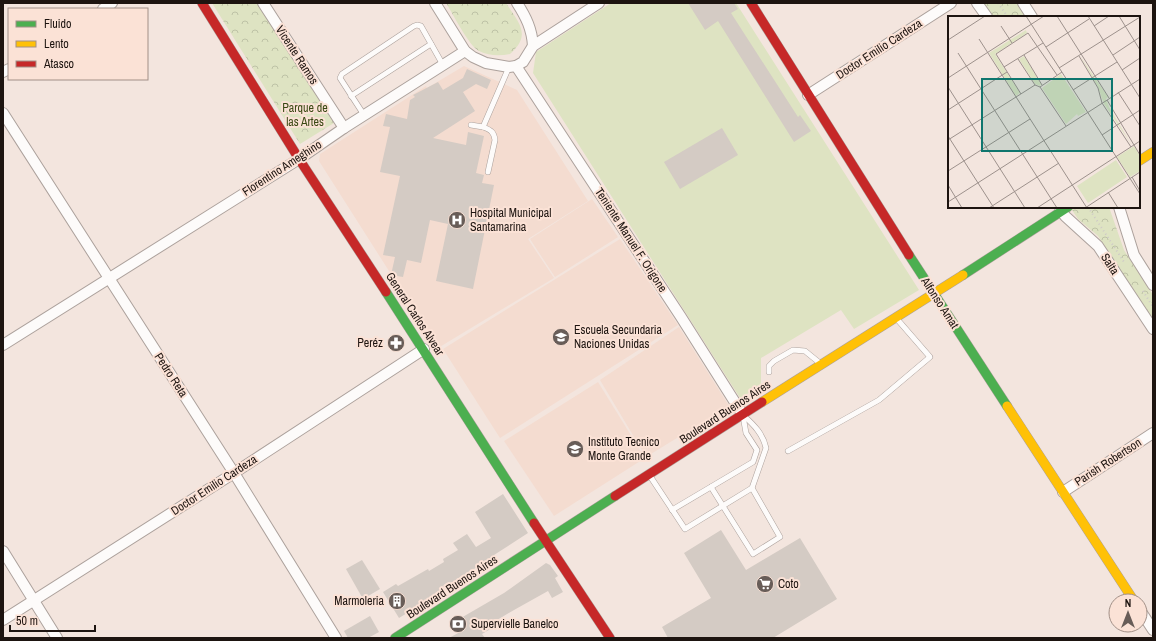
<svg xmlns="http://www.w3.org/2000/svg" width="1156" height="641" font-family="'Archivo Narrow',sans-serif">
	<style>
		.built { fill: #f4dcd0 }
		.grass { fill: #dee3c2 }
		.park { fill: url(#park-crowns) }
		.building { fill: #d4cbc4 }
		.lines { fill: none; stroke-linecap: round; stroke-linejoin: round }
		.lane-casing { stroke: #aca19c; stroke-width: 6 }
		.street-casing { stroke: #aca19c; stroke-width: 12 }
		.fast-casing { stroke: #aca19c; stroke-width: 10 }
		.slow-casing { stroke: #aca19c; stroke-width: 10 }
		.jam-casing { stroke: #aca19c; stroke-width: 10 }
		.path { stroke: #cec9c7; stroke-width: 2; stroke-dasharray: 1 3; stroke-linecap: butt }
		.lane { stroke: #fdfbfa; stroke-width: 5 }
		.street { stroke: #fdfbfa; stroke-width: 10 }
		.fast { stroke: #4caf50; stroke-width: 9 }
		.slow { stroke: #ffc107; stroke-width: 9 }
		.jam { stroke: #c62828; stroke-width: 9 }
		.labels { text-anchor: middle; stroke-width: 4; stroke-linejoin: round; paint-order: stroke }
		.street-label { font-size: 12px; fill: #1d1410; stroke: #fbe2d6 }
		.park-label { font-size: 12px; fill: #3a4913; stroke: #fbe2d6 }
		.poi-label { font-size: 12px; fill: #1d1410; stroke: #fbe2d6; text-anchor: start }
		.inset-road { fill: none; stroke: #9d918c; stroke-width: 1 }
		.view { fill: #0f766e; fill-opacity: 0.15; stroke: #0f766e; stroke-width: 2 }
		.inset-edge { fill: none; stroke: #1d1410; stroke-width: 2 }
	</style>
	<defs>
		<pattern id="park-crowns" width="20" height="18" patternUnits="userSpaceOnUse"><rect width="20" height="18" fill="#dee3c2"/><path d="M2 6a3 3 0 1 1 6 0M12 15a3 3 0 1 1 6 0" fill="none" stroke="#bec2a6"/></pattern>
	</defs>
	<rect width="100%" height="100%" fill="#f3e5de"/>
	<!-- built -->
	<g class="built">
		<path d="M 464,66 L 517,90 L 588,201 L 528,239 L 554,278 L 438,348 L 319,161 L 320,154 L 426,86 L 427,88 Z"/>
		<path d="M 592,199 L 618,237 L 555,277 L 530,239 Z"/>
		<path d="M 620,239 L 678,325 L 500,438 L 443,349 Z"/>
		<path d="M 679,327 L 729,406 L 646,457 L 600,380 Z"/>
		<path d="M 598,382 L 645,458 L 554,516 L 504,441 Z"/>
	</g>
	<!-- grass -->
	<path class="grass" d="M 611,3 L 736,3 L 919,290 L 854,329 L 841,310 L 761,358 L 761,386 L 740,398 L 533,73 L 536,52 Z"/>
	<!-- park -->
	<g class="park">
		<path d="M 212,3 L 257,3 L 334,123 L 300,144 Z"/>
		<path d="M 446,3 L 506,3 C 519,23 532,35 510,54 C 500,56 489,56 479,51 C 469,46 453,14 446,3 Z"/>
		<path d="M 983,3 L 1017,3 L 1026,17 L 992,17 Z"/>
		<path d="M 1070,207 L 1109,207 L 1124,250 L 1153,295 L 1153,319 L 1098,236 L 1078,219 Z"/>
	</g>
	<!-- building -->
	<g class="building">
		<path d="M 688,3 L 734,3 L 738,9 L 731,13 L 798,117 L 800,115 L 811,131 L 794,142 L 718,21 L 705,30 Z"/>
		<path d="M 467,69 L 491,80 L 487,89 L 476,84 L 463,92 L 475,111 L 433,138 L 466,145 L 468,132 L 484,136 L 476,173 L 484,175 L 482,183 L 494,185 L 473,289 L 436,281 L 448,224 L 430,220 L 421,263 L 407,260 L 403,277 L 391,275 L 395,257 L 383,255 L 400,176 L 380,172 L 390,127 L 383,126 L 386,114 L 407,119 L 410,100 L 415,97 L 413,95 L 438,82 L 443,90 L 463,78 Z"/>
		<path d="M 722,128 L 738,155 L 680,189 L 664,162 Z"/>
		<path d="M 503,494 L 528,533 L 494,555 L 495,556 L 440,590 L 441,592 L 411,609 L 412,610 L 399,618 L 383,592 L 396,584 L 398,586 L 428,569 L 429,571 L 444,562 L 443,559 L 458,550 L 453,543 L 467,534 L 476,547 L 491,538 L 475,512 Z"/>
		<path d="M 721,530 L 746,570 L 800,538 L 837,599 L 773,638 L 668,638 L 662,627 L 711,598 L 684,553 Z"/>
		<path d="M 362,560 L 380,589 L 363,599 L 346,569 Z"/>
		<path d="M 546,563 L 550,565 L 558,576 L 555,578 L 563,592 L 552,598 L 548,591 L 514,610 L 497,620 L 499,624 L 482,634 L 485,638 L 449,638 L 460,632 L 454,622 L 504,593 Z"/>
		<path d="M 370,616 L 379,632 L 368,638 L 348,638 L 344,631 Z"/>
	</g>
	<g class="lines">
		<defs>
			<g id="lane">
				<path d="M 351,96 L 431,44"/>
				<path d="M 364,115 L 340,78 L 342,74 L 414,26 L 417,25 L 421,26 L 443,65"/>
				<path d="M 471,125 L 483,127"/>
				<path d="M 488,172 L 495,140 C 494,132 491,130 483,127 L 509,67"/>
				<path d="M 769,372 L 769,366 L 774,361 L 793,350 L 805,351 L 821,364"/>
				<path d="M 788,451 L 879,400 L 930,357 L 897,319"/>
				<path d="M 650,476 L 685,529 L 752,488 L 766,448 C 763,434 754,425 744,416"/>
				<path d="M 711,487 L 753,554 L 780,537 L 752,488"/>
				<path d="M 672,510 L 753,462 L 757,450 L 746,433 L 743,416"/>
			</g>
			<g id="street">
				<path d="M 263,3 L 344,128"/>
				<path d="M 435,3 L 465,51 L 473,57 L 486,63 L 509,67 L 516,66 L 523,62 L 533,46 L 599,3"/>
				<path d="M 517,3 C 526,17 532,29 533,46"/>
				<path d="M 977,3 L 987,17"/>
				<path d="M 1023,3 L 1032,17"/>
				<path d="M 103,9 L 112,3"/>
				<path d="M 516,66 L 681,317 L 743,415"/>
				<path d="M 3,72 L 9,69"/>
				<path d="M 808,95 L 951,3"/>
				<path d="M 3,113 L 234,473 L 336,638"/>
				<path d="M 1060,207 L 1061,211 L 1065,216 L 1098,246 L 1153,329"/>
				<path d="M 1119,207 L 1134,255 L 1153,285"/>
				<path d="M 3,345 L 299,159 L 344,128 L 465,51"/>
				<path d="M 1063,492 L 1153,433"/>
				<path d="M 3,551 L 57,638"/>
				<path d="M 1140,610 L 1153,630"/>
				<path d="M 3,620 L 234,473 L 424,349"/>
			</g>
			<g id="fast">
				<path d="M 909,255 L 1007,406"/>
				<path d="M 963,275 L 1068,207"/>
				<path d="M 386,292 L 534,523"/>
				<path d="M 395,638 L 615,496"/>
			</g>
			<g id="slow">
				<path d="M 1139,161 L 1153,152"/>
				<path d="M 762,402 L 963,275"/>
				<path d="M 1007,406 L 1134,601"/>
			</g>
			<g id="jam">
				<path d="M 202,3 L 299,159 L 386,292"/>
				<path d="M 751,3 L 909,255"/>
				<path d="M 615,496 L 762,402"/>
				<path d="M 534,523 L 610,638"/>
			</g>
		</defs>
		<!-- lane casing -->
		<use href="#lane" class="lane-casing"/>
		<!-- street casing -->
		<use href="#street" class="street-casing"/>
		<!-- fast casing -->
		<use href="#fast" class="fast-casing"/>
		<!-- slow casing -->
		<use href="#slow" class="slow-casing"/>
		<!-- jam casing -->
		<use href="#jam" class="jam-casing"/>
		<!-- path -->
		<g class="path">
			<path d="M 998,3 L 1008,17"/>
			<path d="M 1088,207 L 1124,262"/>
			<path d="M 1143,291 L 1153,307"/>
		</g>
		<!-- lane -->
		<use href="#lane" class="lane"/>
		<!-- street -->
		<use href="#street" class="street"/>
		<!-- fast -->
		<use href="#fast" class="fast"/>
		<!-- slow -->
		<use href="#slow" class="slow"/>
		<!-- jam -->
		<use href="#jam" class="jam"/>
	</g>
	<!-- icons -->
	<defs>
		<symbol id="hospital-disc" viewBox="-11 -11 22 22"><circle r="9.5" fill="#685d58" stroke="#fbe2d6"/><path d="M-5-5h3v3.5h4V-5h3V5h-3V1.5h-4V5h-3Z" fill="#fff"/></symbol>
		<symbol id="school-disc" viewBox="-11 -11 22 22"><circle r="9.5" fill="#685d58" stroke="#fbe2d6"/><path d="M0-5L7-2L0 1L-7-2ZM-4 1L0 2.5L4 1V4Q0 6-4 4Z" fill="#fff"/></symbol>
		<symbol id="pharmacy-disc" viewBox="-11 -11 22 22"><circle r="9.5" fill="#685d58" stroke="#fbe2d6"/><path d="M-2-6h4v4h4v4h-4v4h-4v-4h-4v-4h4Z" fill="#fff"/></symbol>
		<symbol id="supermarket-disc" viewBox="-11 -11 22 22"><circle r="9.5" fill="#685d58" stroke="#fbe2d6"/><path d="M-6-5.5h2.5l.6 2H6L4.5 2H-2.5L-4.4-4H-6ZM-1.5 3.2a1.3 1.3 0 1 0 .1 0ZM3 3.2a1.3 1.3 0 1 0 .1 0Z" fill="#fff"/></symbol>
		<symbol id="building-disc" viewBox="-11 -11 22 22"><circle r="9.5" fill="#685d58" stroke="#fbe2d6"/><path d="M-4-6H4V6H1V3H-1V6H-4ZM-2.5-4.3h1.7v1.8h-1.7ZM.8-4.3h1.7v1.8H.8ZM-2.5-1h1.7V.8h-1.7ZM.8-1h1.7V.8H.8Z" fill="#fff"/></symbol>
		<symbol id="bank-disc" viewBox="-11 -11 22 22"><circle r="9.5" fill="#685d58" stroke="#fbe2d6"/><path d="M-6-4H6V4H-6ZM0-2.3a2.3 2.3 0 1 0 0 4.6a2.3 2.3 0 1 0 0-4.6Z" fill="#fff"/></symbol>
	</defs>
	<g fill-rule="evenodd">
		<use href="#hospital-disc" x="447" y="210" width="20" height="20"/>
		<use href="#school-disc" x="551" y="327" width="20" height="20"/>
		<use href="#pharmacy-disc" x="386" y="333" width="20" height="20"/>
		<use href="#school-disc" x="565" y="439" width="20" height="20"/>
		<use href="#supermarket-disc" x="755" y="574" width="20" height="20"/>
		<use href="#building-disc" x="387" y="591" width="20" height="20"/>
		<use href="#bank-disc" x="448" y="614" width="20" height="20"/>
	</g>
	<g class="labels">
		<!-- street labels -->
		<g class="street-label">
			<text transform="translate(879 49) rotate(-33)" y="4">Doctor Emilio Cardeza</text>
			<text transform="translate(297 55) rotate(57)" y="4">Vicente Ramos</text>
			<text transform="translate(282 168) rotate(-33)" y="4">Florentino Ameghino</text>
			<text transform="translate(631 240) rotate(57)" y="4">Teniente Manuel F. Origone</text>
			<text transform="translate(1110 264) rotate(57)" y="4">Salta</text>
			<text transform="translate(940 303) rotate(57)" y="4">Alfonso Amat</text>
			<text transform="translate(415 314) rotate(57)" y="4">General Carlos Alvear</text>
			<text transform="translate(171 375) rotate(57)" y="4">Pedro Reta</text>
			<text transform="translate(725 412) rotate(-33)" y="4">Boulevard Buenos Aires</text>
			<text transform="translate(1108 462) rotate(-33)" y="4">Parish Robertson</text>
			<text transform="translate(214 485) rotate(-33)" y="4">Doctor Emilio Cardeza</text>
			<text transform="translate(452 587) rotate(-33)" y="4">Boulevard Buenos Aires</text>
		</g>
		<!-- park labels -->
		<g class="park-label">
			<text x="305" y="112">Parque de<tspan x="305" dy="14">las Artes</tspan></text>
		</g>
		<!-- poi labels -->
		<g class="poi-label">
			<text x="470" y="217">Hospital Municipal<tspan x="470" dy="14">Santamarina</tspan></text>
			<text x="574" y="334">Escuela Secundaria<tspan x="574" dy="14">Naciones Unidas</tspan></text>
			<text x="383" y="347" text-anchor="end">Peréz</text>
			<text x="588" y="446">Instituto Tecnico<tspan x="588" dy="14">Monte Grande</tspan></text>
			<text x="778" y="588">Coto</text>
			<text x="384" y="605" text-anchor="end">Marmoleria</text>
			<text x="471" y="628">Supervielle Banelco</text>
		</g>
	</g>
	<!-- overview -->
	<g transform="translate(948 16)">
		<rect width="192" height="192" fill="#f3e5de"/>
		<path d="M 113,58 L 138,96 L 130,100 L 129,98 L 118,108 L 94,72 ZM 186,130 L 192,140 L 192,155 L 182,161 L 169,141 Z" fill="#dee3c2"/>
		<path d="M 78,14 L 79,17 L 47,38 L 72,77 L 68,80 L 41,37 ZM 76,40 L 93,68 L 92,70 L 87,68 L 71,43 ZM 132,40 L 160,81 L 158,83 L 161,91 L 183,128 L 156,88 L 150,71 ZM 168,144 L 179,161 L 140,187 L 129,170 Z" fill="#dee3c2"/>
		<path class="inset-road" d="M 78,0 L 192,178M 109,0 L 161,82M 140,0 L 192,82M 171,0 L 192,34M 53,10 L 64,27M 146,10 L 161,0M 31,23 L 139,192M 0,24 L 37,0M 98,31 L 141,3M 10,37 L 109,192M 76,39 L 94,69M 165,39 L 192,21M 131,40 L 150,72 L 154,87 L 183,131M 70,43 L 87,69M 56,51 L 95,27M 111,52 L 192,1M 174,54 L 192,42M 0,62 L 96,0M 87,69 L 92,71 L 114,56M 0,71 L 77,192M 92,71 L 118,110M 125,74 L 169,46M 170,76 L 192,110M 73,78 L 48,38 L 80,17 L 109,59M 159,84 L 192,139M 0,94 L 59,56M 154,119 L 192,94M 0,120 L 46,192M 0,124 L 87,69M 0,155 L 82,103M 184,161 L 192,175M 0,169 L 14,192M 160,176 L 170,192M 0,186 L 192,63M 41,192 L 111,147M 89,192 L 192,125M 137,192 L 192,156"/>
		<path class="view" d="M 34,63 L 164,63 L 164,135 L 34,135 Z"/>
		<rect width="192" height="192" class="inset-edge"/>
	</g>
	<!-- border -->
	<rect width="1156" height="641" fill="none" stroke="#1d1410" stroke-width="8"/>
	<!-- legend -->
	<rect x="8" y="8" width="140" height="72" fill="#fbe2d6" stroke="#a29087"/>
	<rect x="16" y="21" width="20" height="6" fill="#4caf50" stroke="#a29087"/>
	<text x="44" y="28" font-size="12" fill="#1d1410">Fluido</text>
	<rect x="16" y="41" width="20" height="6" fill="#ffc107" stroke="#a29087"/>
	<text x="44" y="48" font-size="12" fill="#1d1410">Lento</text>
	<rect x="16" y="61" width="20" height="6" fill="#c62828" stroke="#a29087"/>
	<text x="44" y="68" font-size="12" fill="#1d1410">Atasco</text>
	<!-- north arrow -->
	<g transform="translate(1128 613)"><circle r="19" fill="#fbe2d6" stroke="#a29087"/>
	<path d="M0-3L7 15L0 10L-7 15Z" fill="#685d58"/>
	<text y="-6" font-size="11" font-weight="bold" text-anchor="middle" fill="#1d1410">N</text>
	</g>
	<!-- scale -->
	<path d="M10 625v6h85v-6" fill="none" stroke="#1d1410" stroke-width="2"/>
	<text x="16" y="625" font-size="12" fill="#1d1410" stroke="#fbe2d6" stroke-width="3" paint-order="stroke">50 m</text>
</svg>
